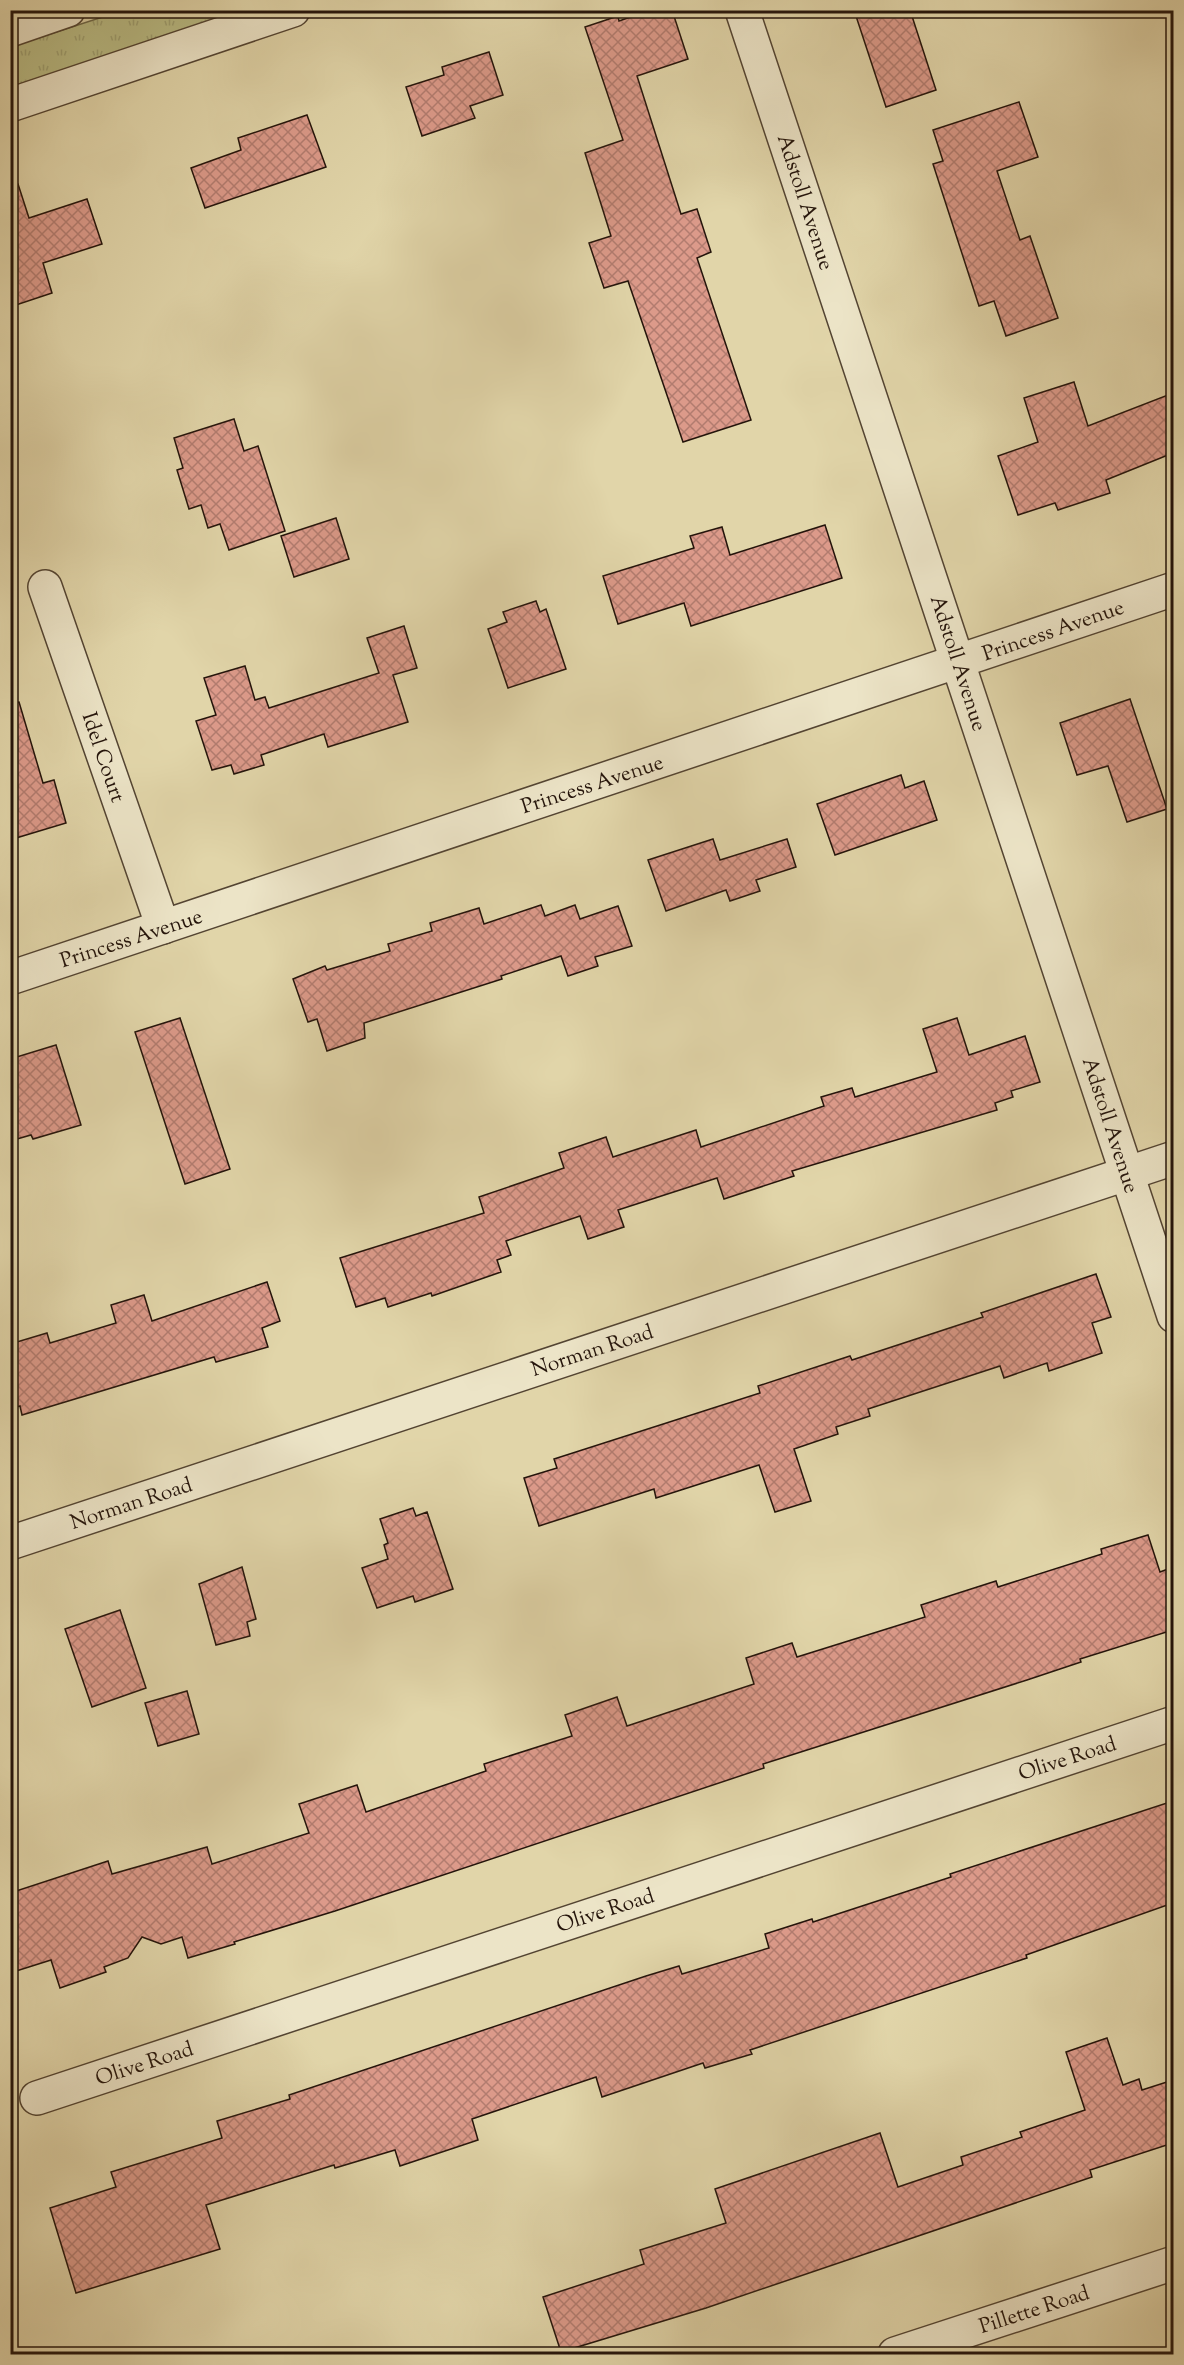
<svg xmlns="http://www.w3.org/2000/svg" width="1184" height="2365" font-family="'Sorts Mill Goudy',serif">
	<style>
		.grass { fill: url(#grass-tufts); stroke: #6e6848; stroke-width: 1.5 }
		.building { fill: url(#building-cross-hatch); stroke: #24140b; stroke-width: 1.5 }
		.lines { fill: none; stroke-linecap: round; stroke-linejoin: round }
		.minor-casing { stroke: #534432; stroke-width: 36 }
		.minor { stroke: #ece4c7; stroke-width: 33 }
		.labels { text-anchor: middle; stroke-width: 4.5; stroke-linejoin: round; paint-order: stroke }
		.street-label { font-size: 21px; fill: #24140b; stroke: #ece4c7 }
	</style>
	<defs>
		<pattern id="grass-tufts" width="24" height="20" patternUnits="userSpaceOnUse" patternTransform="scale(1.5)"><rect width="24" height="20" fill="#b9bb84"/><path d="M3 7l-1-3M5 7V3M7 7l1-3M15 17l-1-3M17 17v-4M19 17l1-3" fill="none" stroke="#9fa071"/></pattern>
		<pattern id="building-cross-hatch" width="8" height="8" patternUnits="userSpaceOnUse" patternTransform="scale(1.5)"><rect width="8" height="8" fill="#dc9a8a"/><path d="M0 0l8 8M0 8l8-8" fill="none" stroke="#b27c6f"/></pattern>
	</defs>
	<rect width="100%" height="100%" fill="#e1d5a9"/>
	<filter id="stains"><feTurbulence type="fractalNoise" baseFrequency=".00333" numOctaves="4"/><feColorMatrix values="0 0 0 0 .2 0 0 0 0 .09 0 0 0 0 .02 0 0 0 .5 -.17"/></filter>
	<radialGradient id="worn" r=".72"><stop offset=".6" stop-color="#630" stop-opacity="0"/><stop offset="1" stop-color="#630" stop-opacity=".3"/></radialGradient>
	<!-- grass -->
	<path class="grass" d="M 121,11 L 245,11 L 11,87 L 10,47 Z"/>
	<!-- building -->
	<g class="building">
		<path d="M 651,10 L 672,10 L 688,59 L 637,76 L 681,214 L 697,209 L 711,252 L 697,258 L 751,420 L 683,442 L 628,281 L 604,288 L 589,243 L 611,236 L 585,153 L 623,140 L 585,27 L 618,16 L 619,21 Z"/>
		<path d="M 854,10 L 910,10 L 936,90 L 886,107 Z"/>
		<path d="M 489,52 L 503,95 L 470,106 L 475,118 L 422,136 L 406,87 L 444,75 L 442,67 Z"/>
		<path d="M 1019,102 L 1038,157 L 997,171 L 1020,240 L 1030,236 L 1058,318 L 1006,336 L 994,301 L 979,306 L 933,164 L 943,161 L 933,130 Z"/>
		<path d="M 307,115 L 326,167 L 205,208 L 191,168 L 241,150 L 238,138 Z"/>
		<path d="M 18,184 L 29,218 L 87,199 L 102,244 L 43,263 L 52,293 L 10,307 L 10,185 Z"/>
		<path d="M 1074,382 L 1088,426 L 1173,393 L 1173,453 L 1106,480 L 1110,493 L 1058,510 L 1055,503 L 1018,515 L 998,456 L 1038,442 L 1024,398 Z"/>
		<path d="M 234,419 L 244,451 L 258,446 L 285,531 L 229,550 L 220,524 L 208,528 L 201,505 L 189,509 L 177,470 L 183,468 L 174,438 Z"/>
		<path d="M 336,518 L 349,559 L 294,577 L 281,536 Z"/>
		<path d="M 825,525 L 842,578 L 691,626 L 684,603 L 618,624 L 603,576 L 694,548 L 690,536 L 722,527 L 730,555 Z"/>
		<path d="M 536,601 L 540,612 L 546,609 L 566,669 L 508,688 L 488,629 L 507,622 L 503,612 Z"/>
		<path d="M 404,626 L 417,668 L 393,675 L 408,722 L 328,747 L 324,734 L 261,755 L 264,765 L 234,774 L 231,765 L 212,770 L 196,721 L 216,715 L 204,678 L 245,666 L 255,700 L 265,697 L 269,708 L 379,673 L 367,638 Z"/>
		<path d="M 1130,699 L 1167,809 L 1127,822 L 1108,766 L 1077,775 L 1060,723 Z"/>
		<path d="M 19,702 L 43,783 L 54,780 L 66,823 L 16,838 L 10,819 L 10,703 Z"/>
		<path d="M 901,775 L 905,788 L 924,781 L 937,820 L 835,855 L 817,804 Z"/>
		<path d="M 713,839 L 720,860 L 787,839 L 796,867 L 756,880 L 760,891 L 730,901 L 726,890 L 666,911 L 648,860 Z"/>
		<path d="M 541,905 L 545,916 L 575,905 L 580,919 L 618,906 L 632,946 L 595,957 L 598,966 L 568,976 L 561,956 L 501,976 L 502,979 L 364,1023 L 365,1038 L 327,1051 L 317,1019 L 308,1022 L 293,979 L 325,966 L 327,970 L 390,951 L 388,944 L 432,931 L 430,923 L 479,908 L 484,924 Z"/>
		<path d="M 180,1018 L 230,1169 L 185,1184 L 135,1032 Z"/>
		<path d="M 957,1018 L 969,1055 L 1025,1036 L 1040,1082 L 1011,1091 L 1013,1097 L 995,1103 L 997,1110 L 792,1171 L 794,1176 L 724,1199 L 717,1178 L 618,1210 L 624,1227 L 588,1239 L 580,1216 L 506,1241 L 511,1255 L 497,1260 L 501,1272 L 432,1296 L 431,1293 L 388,1307 L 385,1298 L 356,1307 L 340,1258 L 484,1213 L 479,1197 L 564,1168 L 559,1153 L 606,1137 L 613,1157 L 696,1130 L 701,1147 L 824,1106 L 821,1097 L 852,1088 L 855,1097 L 937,1072 L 923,1029 Z"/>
		<path d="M 56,1045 L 81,1125 L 33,1139 L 31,1135 L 10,1141 L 10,1059 Z"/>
		<path d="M 1096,1274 L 1111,1317 L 1092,1323 L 1102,1353 L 1049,1371 L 1047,1363 L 1004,1378 L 1000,1366 L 868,1409 L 870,1416 L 836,1427 L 838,1434 L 794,1449 L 811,1501 L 775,1512 L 759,1465 L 656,1498 L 654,1489 L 539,1526 L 524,1478 L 557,1468 L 554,1459 L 760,1393 L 758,1386 L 850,1356 L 852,1360 L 983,1317 L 981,1313 Z"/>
		<path d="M 267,1282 L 280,1321 L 262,1328 L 268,1347 L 216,1362 L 214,1357 L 22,1415 L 20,1406 L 10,1409 L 10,1344 L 47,1333 L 50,1343 L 116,1323 L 111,1305 L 144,1295 L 152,1321 Z"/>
		<path d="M 413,1508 L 416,1516 L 427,1512 L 453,1589 L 415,1602 L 413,1596 L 377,1608 L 362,1568 L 388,1559 L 384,1545 L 388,1543 L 380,1519 Z"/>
		<path d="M 1148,1535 L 1160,1572 L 1173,1567 L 1173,1630 L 1080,1659 L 1081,1662 L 1027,1680 L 763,1764 L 764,1768 L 335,1911 L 234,1942 L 235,1944 L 188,1958 L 182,1937 L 161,1944 L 142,1937 L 128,1958 L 104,1967 L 106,1972 L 60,1988 L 51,1960 L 10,1973 L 10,1893 L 108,1861 L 112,1874 L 207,1847 L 212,1864 L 309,1833 L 299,1804 L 357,1785 L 366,1812 L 486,1771 L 484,1764 L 572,1736 L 565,1715 L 617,1697 L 627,1726 L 754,1684 L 746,1658 L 792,1643 L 797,1657 L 925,1617 L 921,1605 L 996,1581 L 998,1587 L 1102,1554 L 1101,1549 Z"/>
		<path d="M 242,1567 L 256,1619 L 247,1622 L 250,1636 L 216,1645 L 199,1584 Z"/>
		<path d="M 120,1610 L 146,1688 L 92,1707 L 65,1629 Z"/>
		<path d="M 187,1691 L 199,1734 L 158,1746 L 145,1703 Z"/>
		<path d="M 1173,1801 L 1173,1903 L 1026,1955 L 1027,1958 L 750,2050 L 752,2054 L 705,2068 L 703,2063 L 602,2097 L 596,2077 L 472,2119 L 478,2140 L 400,2166 L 395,2150 L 335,2168 L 334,2165 L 206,2205 L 220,2249 L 76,2293 L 50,2208 L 116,2187 L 111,2172 L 222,2138 L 217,2121 L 290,2099 L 289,2095 L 646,1976 L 679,1966 L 682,1974 L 769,1948 L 765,1934 L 812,1919 L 813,1922 L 951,1877 L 950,1874 Z"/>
		<path d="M 1107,2038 L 1123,2085 L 1139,2079 L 1142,2090 L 1173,2080 L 1173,2143 L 1090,2170 L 1092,2177 L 706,2308 L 561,2352 L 543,2297 L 644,2264 L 640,2250 L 726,2223 L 715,2189 L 880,2133 L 898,2187 L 963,2165 L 961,2157 L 1022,2137 L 1020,2132 L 1085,2110 L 1066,2052 Z"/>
	</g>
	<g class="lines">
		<defs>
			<g id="minor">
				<path d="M 742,10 L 1174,1316"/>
				<path d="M 10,30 L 68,10"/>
				<path d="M 10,105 L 293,10"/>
				<path d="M 45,587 L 163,927"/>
				<path d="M 10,978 L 1174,589"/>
				<path d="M 10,1543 L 1174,1158"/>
				<path d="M 37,2098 L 1174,1723"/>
				<path d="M 895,2354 L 1174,2263"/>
			</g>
		</defs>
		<!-- minor casing -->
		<use href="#minor" class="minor-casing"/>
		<!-- minor -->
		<use href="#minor" class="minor"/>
	</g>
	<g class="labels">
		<!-- street labels -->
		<g class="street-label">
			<text transform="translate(806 202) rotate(72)" y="7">Adstoll Avenue</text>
			<text transform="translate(1053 630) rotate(-19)" y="7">Princess Avenue</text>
			<text transform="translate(959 663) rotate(72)" y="7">Adstoll Avenue</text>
			<text transform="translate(104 757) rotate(71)" y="7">Idel Court</text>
			<text transform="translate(592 784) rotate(-18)" y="7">Princess Avenue</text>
			<text transform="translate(131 938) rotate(-18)" y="7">Princess Avenue</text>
			<text transform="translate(1111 1125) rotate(72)" y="7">Adstoll Avenue</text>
			<text transform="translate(592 1350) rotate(-18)" y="7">Norman Road</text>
			<text transform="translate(131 1503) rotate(-18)" y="7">Norman Road</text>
			<text transform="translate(1067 1758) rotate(-18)" y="7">Olive Road</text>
			<text transform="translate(605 1910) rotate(-18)" y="7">Olive Road</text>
			<text transform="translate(144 2063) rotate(-18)" y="7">Olive Road</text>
			<text transform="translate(1034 2309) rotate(-18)" y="7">Pillette Road</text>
		</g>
	</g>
	<!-- margin -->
	<rect width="1184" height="2365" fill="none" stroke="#e1d5a9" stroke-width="36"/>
	<rect x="12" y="12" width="1160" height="2341" fill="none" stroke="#24140b" stroke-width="3"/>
	<rect x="18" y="18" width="1148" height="2329" fill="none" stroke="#24140b" stroke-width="1.5"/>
	<rect width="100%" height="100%" filter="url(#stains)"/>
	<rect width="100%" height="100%" fill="url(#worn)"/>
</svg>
